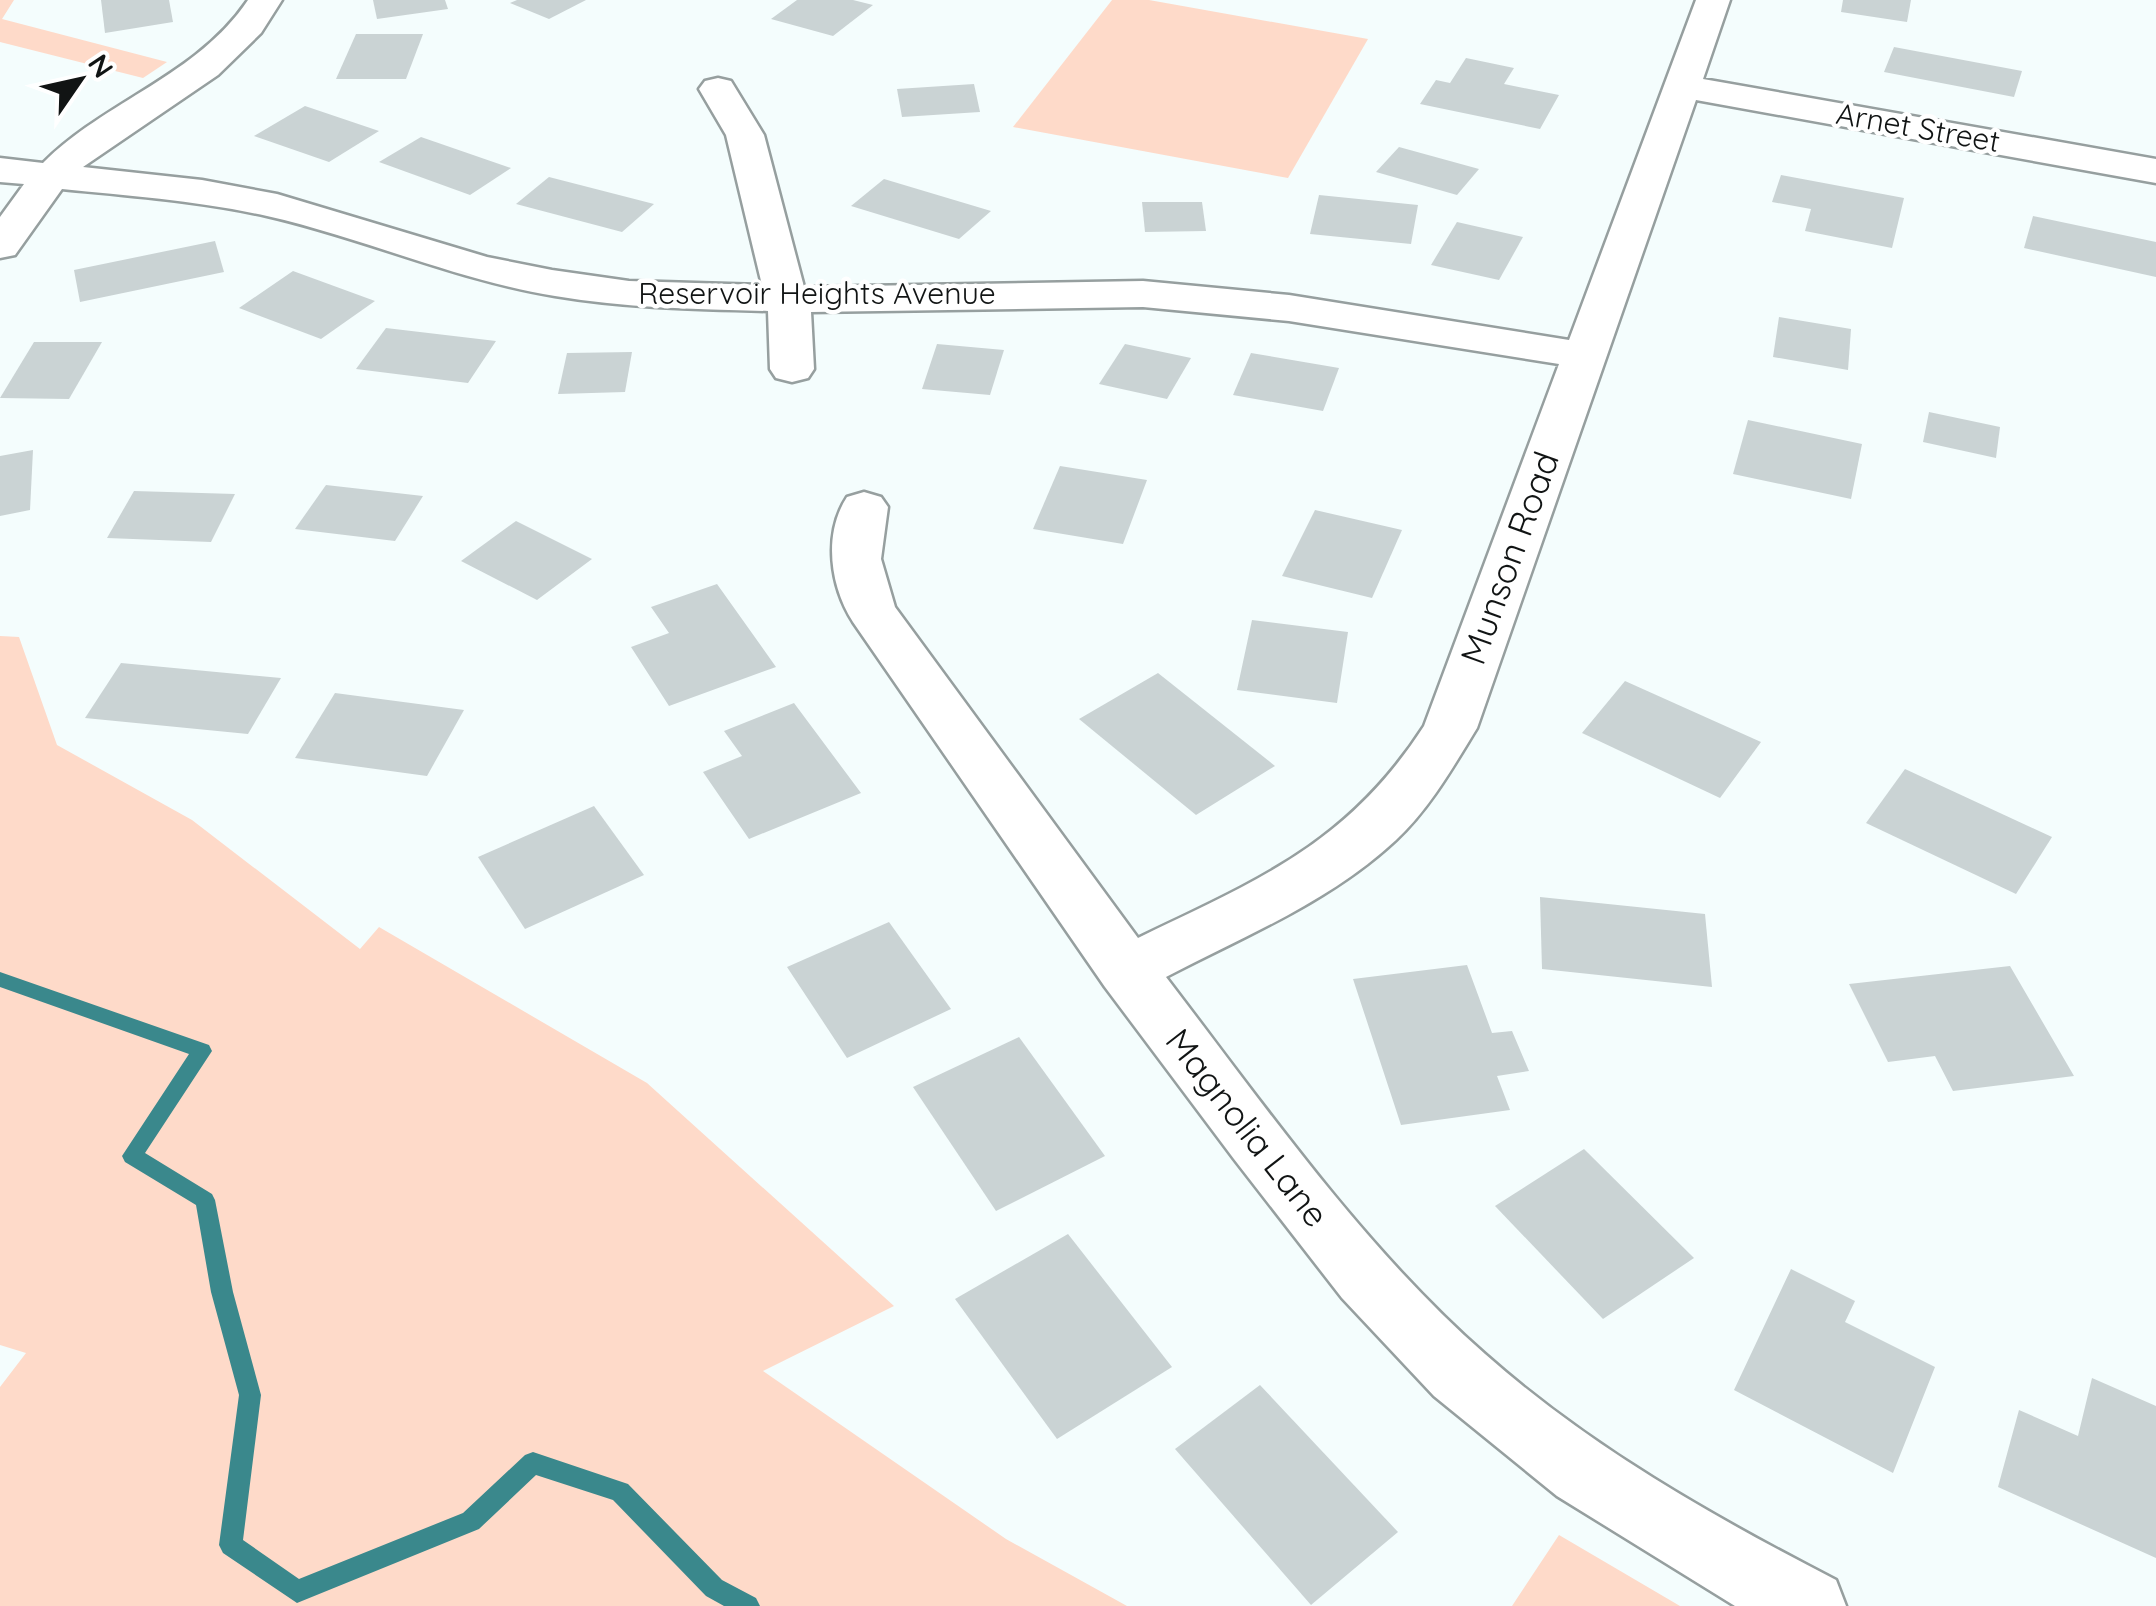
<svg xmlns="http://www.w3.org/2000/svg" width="2156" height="1606" font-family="Quicksand,sans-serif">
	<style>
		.green { fill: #fedac9 }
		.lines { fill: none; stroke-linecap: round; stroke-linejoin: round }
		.stream { fill: #3a888c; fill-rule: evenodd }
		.building { fill: #cad3d4 }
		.minor-casing { stroke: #969f9f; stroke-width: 5 }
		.minor { fill: #fff; fill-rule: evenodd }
		.labels { text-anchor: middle; stroke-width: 9; stroke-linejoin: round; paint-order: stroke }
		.far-street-label { font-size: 30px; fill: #111414; stroke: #fff }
		.street-label { font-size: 35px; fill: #111414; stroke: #fff }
	</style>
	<rect width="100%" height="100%" fill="#f4fdfd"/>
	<!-- green -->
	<g class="green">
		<path d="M 0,0 L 14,0 L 2,19 L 167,62 L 143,78 L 0,42 Z"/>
		<path d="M 1112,0 L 1149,0 L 1368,39 L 1288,178 L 1013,127 Z"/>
		<path d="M 0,636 L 19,637 L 57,745 L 192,820 L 360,949 L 379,927 L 647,1083 L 894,1306 L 763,1371 L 1006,1539 L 1127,1606 L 0,1606 L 0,1387 L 26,1353 L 0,1345 Z"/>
		<path d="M 1559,1535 L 1680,1606 L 1681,1606 L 1512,1606 Z"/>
	</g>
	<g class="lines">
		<!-- stream -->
		<path class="stream" d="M 0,972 L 209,1045 L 212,1051 L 145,1153 L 212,1194 L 215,1200 L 233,1292 L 261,1395 L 243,1540 L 299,1579 L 463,1513 L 525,1455 L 533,1452 L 628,1484 L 722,1580 L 756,1598 L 760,1606 L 724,1606 L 706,1596 L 613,1500 L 536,1475 L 479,1529 L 297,1603 L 223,1553 L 219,1545 L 239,1395 L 211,1292 L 196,1205 L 125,1162 L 122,1156 L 189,1054 L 0,987 Z"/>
	</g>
	<!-- building -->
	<g class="building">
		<path d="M 101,0 L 169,0 L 173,22 L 105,33 Z"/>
		<path d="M 373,0 L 445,0 L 448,9 L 377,19 Z"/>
		<path d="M 517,0 L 586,0 L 549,19 L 510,3 Z"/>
		<path d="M 797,0 L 853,0 L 873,5 L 833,36 L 771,19 Z"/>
		<path d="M 1843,0 L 1911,0 L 1907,22 L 1841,12 Z"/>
		<path d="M 356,34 L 423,34 L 406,79 L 336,79 Z"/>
		<path d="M 1894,47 L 2022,71 L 2014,97 L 1884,72 Z"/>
		<path d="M 1466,58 L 1514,68 L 1504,84 L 1559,95 L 1540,129 L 1420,104 L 1436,80 L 1450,83 Z"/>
		<path d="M 974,84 L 980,112 L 902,117 L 897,89 Z"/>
		<path d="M 305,106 L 379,131 L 329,162 L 254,136 Z"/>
		<path d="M 421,137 L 511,168 L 470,195 L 379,162 Z"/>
		<path d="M 1399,147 L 1479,169 L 1457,195 L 1376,172 Z"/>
		<path d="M 1781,175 L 1904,198 L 1892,248 L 1805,231 L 1811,209 L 1772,202 Z"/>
		<path d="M 549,177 L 654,204 L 622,232 L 516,204 Z"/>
		<path d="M 884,179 L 991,211 L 959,239 L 851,206 Z"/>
		<path d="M 1319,195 L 1418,205 L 1411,244 L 1310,234 Z"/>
		<path d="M 1142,202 L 1202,202 L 1206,231 L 1145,232 Z"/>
		<path d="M 2033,216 L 2156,242 L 2156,277 L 2024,248 Z"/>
		<path d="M 1457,222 L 1523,237 L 1499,280 L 1431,265 Z"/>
		<path d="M 215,241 L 224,272 L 80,302 L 74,270 Z"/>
		<path d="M 293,271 L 375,301 L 321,339 L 239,308 Z"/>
		<path d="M 1779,317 L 1851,329 L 1848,370 L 1773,357 Z"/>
		<path d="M 386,328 L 496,341 L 468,383 L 356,369 Z"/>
		<path d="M 34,342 L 102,342 L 69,399 L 0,398 Z"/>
		<path d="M 937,344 L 1004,350 L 990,395 L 922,389 Z"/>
		<path d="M 1125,344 L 1191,358 L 1167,399 L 1099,384 Z"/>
		<path d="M 632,352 L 625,392 L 558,394 L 567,353 Z"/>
		<path d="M 1251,353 L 1339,368 L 1323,411 L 1233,395 Z"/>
		<path d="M 1929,412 L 2000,427 L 1996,458 L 1923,442 Z"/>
		<path d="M 1748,420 L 1862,444 L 1851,499 L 1733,474 Z"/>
		<path d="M 33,450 L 30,510 L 0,516 L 0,456 Z"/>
		<path d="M 1060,466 L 1147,480 L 1123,544 L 1033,529 Z"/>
		<path d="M 326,485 L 423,496 L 395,541 L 295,529 Z"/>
		<path d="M 134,491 L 235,494 L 211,542 L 107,538 Z"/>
		<path d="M 1315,510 L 1402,530 L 1372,598 L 1282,576 Z"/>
		<path d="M 516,521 L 592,559 L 537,600 L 461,561 Z"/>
		<path d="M 717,584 L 776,667 L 669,706 L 631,647 L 669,633 L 651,607 Z"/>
		<path d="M 1252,620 L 1348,632 L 1337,703 L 1237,690 Z"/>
		<path d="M 121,663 L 281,678 L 248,734 L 85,718 Z"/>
		<path d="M 1158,673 L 1275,766 L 1196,815 L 1079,719 Z"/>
		<path d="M 1625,681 L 1761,742 L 1720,798 L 1582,733 Z"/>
		<path d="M 335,693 L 464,710 L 427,776 L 295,758 Z"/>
		<path d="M 794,703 L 861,793 L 749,839 L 703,772 L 742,756 L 724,731 Z"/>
		<path d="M 1905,769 L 2052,837 L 2016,894 L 1866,823 Z"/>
		<path d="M 594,806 L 644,875 L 525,929 L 478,857 Z"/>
		<path d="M 1540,897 L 1705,914 L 1712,987 L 1542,969 Z"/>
		<path d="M 889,922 L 951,1009 L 847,1058 L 787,967 Z"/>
		<path d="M 1467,965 L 1492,1033 L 1512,1031 L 1529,1071 L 1497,1076 L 1510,1110 L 1401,1125 L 1353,979 Z"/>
		<path d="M 2010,966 L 2074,1076 L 1953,1091 L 1935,1056 L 1888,1062 L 1849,984 Z"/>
		<path d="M 1019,1037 L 1105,1156 L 996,1211 L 913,1087 Z"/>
		<path d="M 1584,1149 L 1694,1258 L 1603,1319 L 1495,1206 Z"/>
		<path d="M 1068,1234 L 1172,1367 L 1057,1439 L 955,1299 Z"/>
		<path d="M 1791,1269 L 1855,1301 L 1845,1322 L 1935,1367 L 1893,1473 L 1734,1390 Z"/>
		<path d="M 2092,1378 L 2156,1406 L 2156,1558 L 1998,1487 L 2019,1410 L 2078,1436 Z"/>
		<path d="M 1260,1385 L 1398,1532 L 1311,1605 L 1175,1449 Z"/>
	</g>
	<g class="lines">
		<defs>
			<path id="minor" d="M 248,0 L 282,0 L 261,33 L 218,75 L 83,167 L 202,180 L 277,194 L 487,257 L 552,270 L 629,281 L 762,285 L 726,135 L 699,89 L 705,81 L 718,78 L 731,81 L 764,135 L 804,287 L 1143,281 L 1289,295 L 1569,340 L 1696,0 L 1730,0 L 1703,79 L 2156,159 L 2156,183 L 1696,100 L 1477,728 C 1453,767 1430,808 1396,840 C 1331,901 1245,936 1166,977 C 1265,1106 1362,1246 1485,1354 C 1590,1447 1712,1516 1836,1580 L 1846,1606 L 1735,1606 L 1557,1496 L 1434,1396 L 1342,1298 L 1234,1159 L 1105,987 L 853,622 C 830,586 823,534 847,497 L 864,492 L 881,497 L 888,507 L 881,559 L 895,607 L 1138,938 C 1258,880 1348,844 1424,726 L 1559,364 L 1289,321 L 1143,307 L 811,312 L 814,369 L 808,378 L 792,382 L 776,378 L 770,369 L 768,311 C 696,309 626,308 555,296 C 456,280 364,238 267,216 C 200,201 131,196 62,189 L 15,255 L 0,258 L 0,217 L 24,184 L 0,182 L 0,158 L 43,163 C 106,100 197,76 248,0 Z"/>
		</defs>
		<!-- minor casing -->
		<use href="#minor" class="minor-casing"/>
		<!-- minor -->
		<use href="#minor" class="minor"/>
	</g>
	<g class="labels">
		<!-- far-street labels -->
		<g class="far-street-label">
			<text transform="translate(1918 128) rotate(10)" y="10">Arnet Street</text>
			<text x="817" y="304">Reservoir Heights Avenue</text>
		</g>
		<!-- street labels -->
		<g class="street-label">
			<text transform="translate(1510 558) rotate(-70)" y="12">Munson Road</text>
			<text transform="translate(1247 1128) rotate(52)" y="12">Magnolia Lane</text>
		</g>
	</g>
	<!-- north arrow -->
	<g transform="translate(80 80) rotate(56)" stroke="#ffffff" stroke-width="8" paint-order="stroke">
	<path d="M0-8L18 38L0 25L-18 38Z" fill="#111414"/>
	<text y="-15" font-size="28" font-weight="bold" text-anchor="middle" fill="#111414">N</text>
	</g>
</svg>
